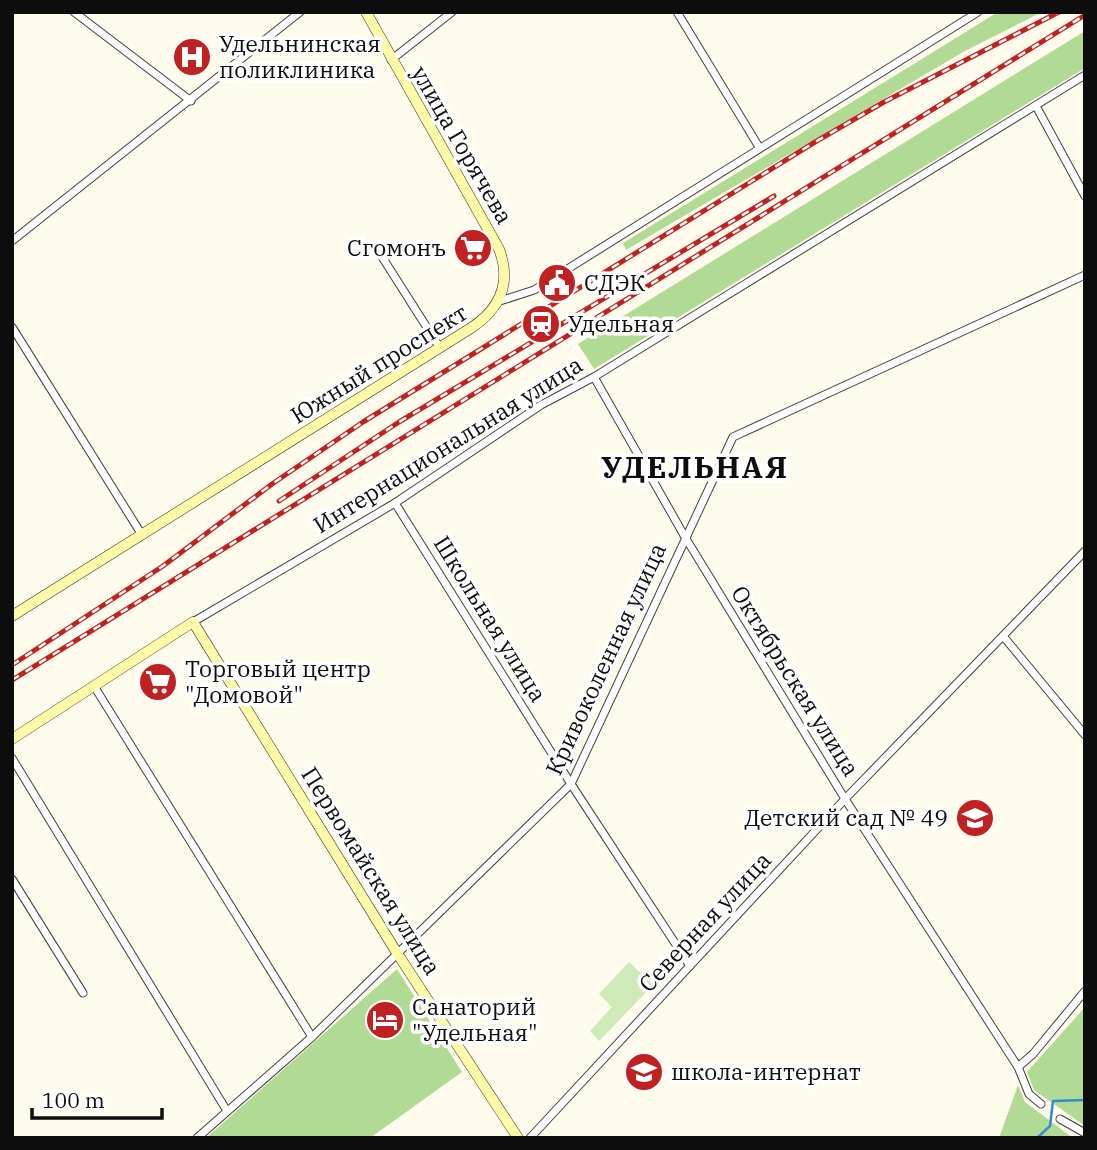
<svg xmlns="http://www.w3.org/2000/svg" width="1097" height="1150" font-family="'IBM Plex Serif',serif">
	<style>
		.green { fill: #ceeab6 }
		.forest { fill: #b1db95 }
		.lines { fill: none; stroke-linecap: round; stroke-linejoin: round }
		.stream { stroke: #358bd1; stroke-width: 2.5 }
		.street-casing { stroke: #404040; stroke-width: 9 }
		.secondary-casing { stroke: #2f2f2f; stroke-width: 11 }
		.street { stroke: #fff; stroke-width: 7 }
		.secondary { stroke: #fffaa8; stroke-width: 10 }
		.rail-casing { stroke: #c12221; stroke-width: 5 }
		.rail { stroke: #fff; stroke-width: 2.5; stroke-dasharray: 8; stroke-linecap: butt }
		.labels { text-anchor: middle; stroke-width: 7; stroke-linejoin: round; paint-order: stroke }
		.poi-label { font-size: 23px; fill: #0d0d0d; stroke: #fff; text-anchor: start }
		.street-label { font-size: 23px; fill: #0d0d0d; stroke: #fff }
		.district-label { font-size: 30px; font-weight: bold; letter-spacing: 2px; fill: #0d0d0d; stroke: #fff }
	</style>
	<rect width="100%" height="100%" fill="#fffced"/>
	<!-- green -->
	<path class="green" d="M 629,962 L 653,985 L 599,1041 L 590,1031 L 612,1007 L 599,994 Z"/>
	<!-- forest -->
	<g class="forest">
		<path d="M 998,12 L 1042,12 L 965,51 L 626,250 L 623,243 Z"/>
		<path d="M 1085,31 L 1085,68 L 594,369 L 578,344 Z"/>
		<path d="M 397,969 L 462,1072 L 370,1138 L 206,1138 Z"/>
		<path d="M 1085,1007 L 1085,1126 L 1034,1090 L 1027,1072 Z"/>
		<path d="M 1018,1085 L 1025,1102 L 1073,1138 L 999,1138 Z"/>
	</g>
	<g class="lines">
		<!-- stream -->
		<path class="stream" d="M 1037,1138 L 1050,1126 L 1053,1101 L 1085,1100"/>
		<defs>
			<g id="street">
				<path d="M 74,12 L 191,101"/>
				<path d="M 677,12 L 759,147"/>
				<path d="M 391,60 L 452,12"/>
				<path d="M 1036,106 L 1085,196"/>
				<path d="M 12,241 L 300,12"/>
				<path d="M 377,249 L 440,348"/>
				<path d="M 500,301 L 534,290 L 978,12"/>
				<path d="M 12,327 L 142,535"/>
				<path d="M 594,377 L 685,537 L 845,799 L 1018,1067 L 1029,1094 L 1041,1104"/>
				<path d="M 395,503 L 571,784 L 690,966"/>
				<path d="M 193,622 L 395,503 L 541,405 L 594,377 L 1085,75"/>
				<path d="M 1003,636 L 1085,735"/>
				<path d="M 94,686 L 312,1037"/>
				<path d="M 12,758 L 227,1111"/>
				<path d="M 12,879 L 83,993"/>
				<path d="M 1018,1067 L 1033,1054 L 1085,991"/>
				<path d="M 1060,1119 L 1085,1133"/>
				<path d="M 197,1138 L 312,1037 L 571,784 L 733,437 L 1085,275"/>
				<path d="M 530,1138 L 845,799 L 1085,551"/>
			</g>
			<g id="secondary">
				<path d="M 12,616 L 471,328 C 500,309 512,283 499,249 L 366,12"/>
				<path d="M 12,739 L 193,622 L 397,953 L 518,1138"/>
			</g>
		</defs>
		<!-- street casing -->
		<use href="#street" class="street-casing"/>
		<!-- secondary casing -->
		<use href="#secondary" class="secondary-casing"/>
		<!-- street -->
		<use href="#street" class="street"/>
		<!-- secondary -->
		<use href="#secondary" class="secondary"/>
		<defs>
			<g id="rail">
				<path d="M 279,501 L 399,422 L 774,196"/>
				<path d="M 12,665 L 163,566 L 272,484 L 363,422 L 815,142 L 884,102 L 1059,12"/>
				<path d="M 12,680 L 1085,15"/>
			</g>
		</defs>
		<!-- rail casing -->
		<use href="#rail" class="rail-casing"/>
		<!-- rail -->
		<use href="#rail" class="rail"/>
	</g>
	<!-- icons -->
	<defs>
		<symbol id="hospital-disc" viewBox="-11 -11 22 22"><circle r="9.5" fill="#c12221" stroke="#fff"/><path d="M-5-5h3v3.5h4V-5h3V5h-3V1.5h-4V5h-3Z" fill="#fff"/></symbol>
		<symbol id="supermarket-disc" viewBox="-11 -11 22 22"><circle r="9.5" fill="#c12221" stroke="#fff"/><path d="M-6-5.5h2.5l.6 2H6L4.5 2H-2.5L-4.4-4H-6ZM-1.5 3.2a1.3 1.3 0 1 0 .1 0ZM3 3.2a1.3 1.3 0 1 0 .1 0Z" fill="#fff"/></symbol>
		<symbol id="civic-disc" viewBox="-11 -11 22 22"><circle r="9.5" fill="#c12221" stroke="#fff"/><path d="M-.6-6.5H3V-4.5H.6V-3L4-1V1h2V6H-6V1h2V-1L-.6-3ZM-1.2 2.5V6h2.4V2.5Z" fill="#fff"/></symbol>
		<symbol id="station-disc" viewBox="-11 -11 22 22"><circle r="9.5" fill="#c12221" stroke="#fff"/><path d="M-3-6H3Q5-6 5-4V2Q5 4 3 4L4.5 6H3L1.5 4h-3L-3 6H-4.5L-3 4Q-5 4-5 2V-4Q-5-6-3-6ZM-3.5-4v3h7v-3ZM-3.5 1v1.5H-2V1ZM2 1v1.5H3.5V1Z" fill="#fff"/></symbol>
		<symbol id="school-disc" viewBox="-11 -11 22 22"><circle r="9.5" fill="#c12221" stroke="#fff"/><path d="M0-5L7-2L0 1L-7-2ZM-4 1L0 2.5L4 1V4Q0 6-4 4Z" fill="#fff"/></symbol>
		<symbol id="hotel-disc" viewBox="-11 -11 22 22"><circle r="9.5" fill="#c12221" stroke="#fff"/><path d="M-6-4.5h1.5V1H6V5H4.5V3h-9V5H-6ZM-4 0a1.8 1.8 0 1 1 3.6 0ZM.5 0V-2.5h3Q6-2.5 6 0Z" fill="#fff"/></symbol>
	</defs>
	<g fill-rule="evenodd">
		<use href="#hospital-disc" x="170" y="35" width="44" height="44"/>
		<use href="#supermarket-disc" x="451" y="226" width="44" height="44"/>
		<use href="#civic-disc" x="535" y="261" width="44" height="44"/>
		<use href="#station-disc" x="519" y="302" width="44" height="44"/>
		<use href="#supermarket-disc" x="136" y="660" width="44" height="44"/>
		<use href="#school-disc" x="953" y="796" width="44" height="44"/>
		<use href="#hotel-disc" x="363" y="998" width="44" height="44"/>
		<use href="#school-disc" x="622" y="1050" width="44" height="44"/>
	</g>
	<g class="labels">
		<!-- poi labels -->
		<g class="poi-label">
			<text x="219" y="52">Удельнинская<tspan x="219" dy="26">поликлиника</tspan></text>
			<text x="446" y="256" text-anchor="end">Сгомонъ</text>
			<text x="584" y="291">СДЭК</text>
			<text x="568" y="332">Удельная</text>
			<text x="185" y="677">Торговый центр<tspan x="185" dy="26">"Домовой"</tspan></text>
			<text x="948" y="826" text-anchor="end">Детский сад № 49</text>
			<text x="412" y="1015">Санаторий<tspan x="412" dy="26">"Удельная"</tspan></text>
			<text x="671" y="1080">школа-интернат</text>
		</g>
		<!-- street labels -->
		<g class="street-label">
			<text transform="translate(462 145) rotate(60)" y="8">улица Горячева</text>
			<text transform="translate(379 364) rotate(-32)" y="8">Южный проспект</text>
			<text transform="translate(448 445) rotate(-32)" y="8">Интернациональная улица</text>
			<text transform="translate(490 619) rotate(58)" y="8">Школьная улица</text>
			<text transform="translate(606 659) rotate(-65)" y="8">Кривоколенная улица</text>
			<text transform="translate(795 681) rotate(58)" y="8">Октябрьская улица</text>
			<text transform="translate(371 871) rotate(58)" y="8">Первомайская улица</text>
			<text transform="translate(705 922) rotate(-47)" y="8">Северная улица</text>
		</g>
		<!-- district labels -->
		<g class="district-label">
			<text x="695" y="478">УДЕЛЬНАЯ</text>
		</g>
	</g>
	<!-- border -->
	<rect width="1097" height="1150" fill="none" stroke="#0d0d0d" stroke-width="28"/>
	<!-- scale -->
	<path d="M32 1108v10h130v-10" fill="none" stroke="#0d0d0d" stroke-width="3.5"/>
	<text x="42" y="1108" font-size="21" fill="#0d0d0d" stroke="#ffffff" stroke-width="5" paint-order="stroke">100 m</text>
</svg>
